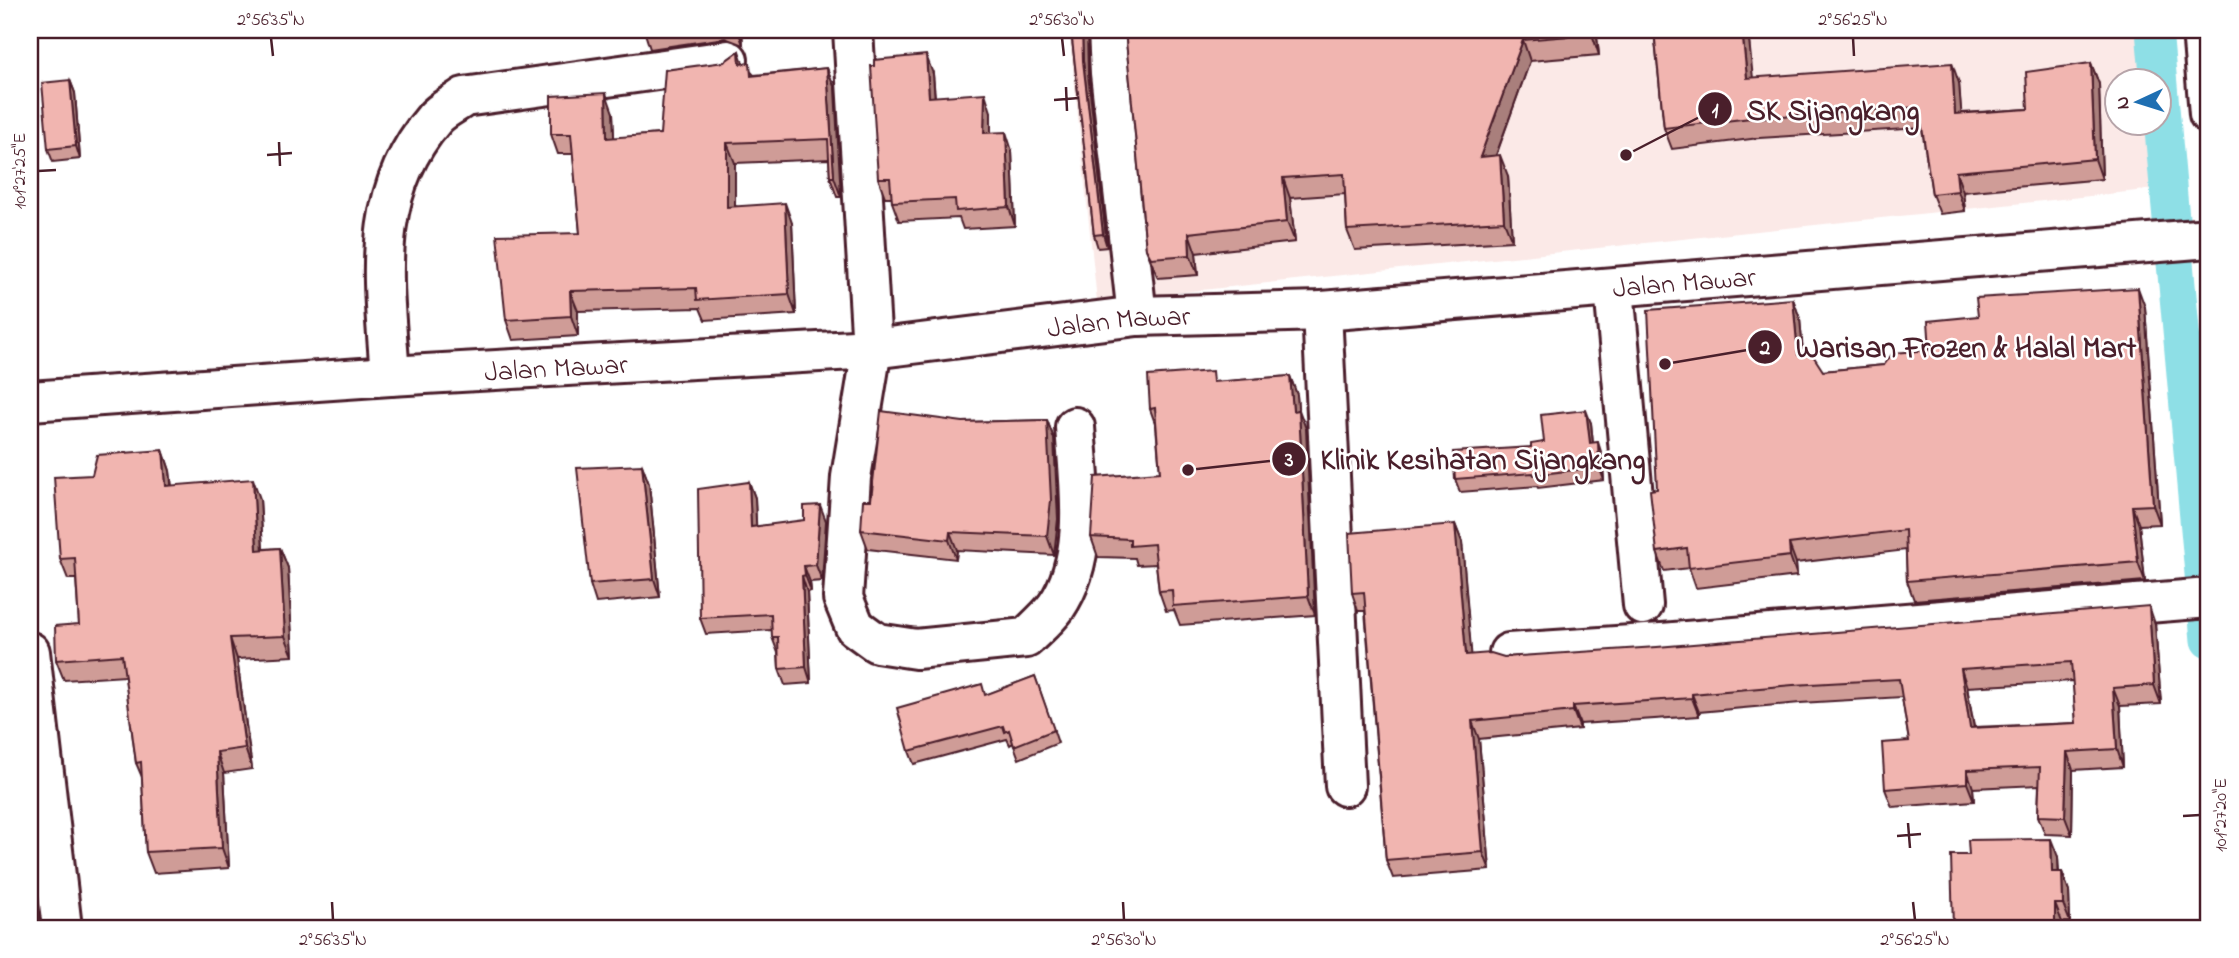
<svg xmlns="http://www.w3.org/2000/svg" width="2239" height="958" font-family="'Indie Flower',sans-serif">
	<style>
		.built { fill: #fbe9e7; fill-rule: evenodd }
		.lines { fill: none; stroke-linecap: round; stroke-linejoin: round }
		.canal { stroke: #8edfe6; stroke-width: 37 }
		.street-casing { stroke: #4a1f2b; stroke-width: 44 }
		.secondary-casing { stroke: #4a1f2b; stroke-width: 44 }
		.street { stroke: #fff; stroke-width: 38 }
		.secondary { stroke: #fff; stroke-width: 38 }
		.wall { fill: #cf9c97; stroke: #4a1f2b; stroke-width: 2; fill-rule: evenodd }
		.shaded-wall { fill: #a97f7b; stroke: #4a1f2b; stroke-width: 2 }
		.building { fill: #f1b5b0; stroke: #4a1f2b; stroke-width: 2; fill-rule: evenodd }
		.ticks { fill: none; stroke: #4a1f2b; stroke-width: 2.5 }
		.labels { text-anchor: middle; stroke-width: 5; stroke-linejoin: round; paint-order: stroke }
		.street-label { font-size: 28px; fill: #4a1f2b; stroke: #fff }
		.leader { fill: none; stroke: #4a1f2b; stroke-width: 2.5 }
		.callout-dot { fill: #4a1f2b; stroke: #fff; stroke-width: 2.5 }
		.mark-label { font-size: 21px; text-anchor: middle; font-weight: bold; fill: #fff }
		.callout-label { font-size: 30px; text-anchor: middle; font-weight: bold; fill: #4a1f2b; stroke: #fff; stroke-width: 5; stroke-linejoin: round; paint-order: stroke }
		.neatline { fill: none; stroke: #4a1f2b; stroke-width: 2.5 }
		.ticks-label { font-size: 18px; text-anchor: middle; fill: #4a1f2b }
	</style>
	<rect width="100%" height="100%" fill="#fff"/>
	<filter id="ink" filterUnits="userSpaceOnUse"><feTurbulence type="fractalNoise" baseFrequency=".0143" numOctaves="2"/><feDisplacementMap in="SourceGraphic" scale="14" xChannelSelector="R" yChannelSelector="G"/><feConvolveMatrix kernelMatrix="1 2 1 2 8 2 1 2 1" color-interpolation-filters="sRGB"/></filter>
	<g filter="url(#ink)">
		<!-- built -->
		<path class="built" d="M 1069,30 L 2157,30 L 2174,187 L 1097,301 ZM 2116,80 L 2158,80 L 2158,122 L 2116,122 Z"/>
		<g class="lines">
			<!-- canal -->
			<path class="canal" d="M 2154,30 L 2209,640"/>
			<defs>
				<g id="street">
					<path d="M 853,30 L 872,349 L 851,477 L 843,598 L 855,627 L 877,643 L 916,649 L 1026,638 C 1036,628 1048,618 1056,607 C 1091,557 1079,484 1075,427"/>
					<path d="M 1108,30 L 1110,73 L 1137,316"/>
					<path d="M 1614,289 L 1643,605"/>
					<path d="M 1322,311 L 1345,786"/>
					<path d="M 390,376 C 384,283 368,196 434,119 C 441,110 455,104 464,97 L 728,60"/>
					<path d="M 30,652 L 62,928"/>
					<path d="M 1509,653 L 1662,643 L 2209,598"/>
				</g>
				<g id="secondary">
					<path d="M 2202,30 L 2209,114"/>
					<path id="s1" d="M 30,401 L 390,376 L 872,349 L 1137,316 L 1322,311 L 2209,238"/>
				</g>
			</defs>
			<!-- street casing -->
			<use href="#street" class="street-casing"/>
			<!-- secondary casing -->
			<use href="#secondary" class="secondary-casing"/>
			<!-- street -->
			<use href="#street" class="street"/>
			<!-- secondary -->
			<use href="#secondary" class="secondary"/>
		</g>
		<!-- wall -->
		<g class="wall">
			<path d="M 644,30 L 742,30 L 743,45 L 725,38 L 650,49 Z"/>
			<path d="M 1071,30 L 1087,30 L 1088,74 L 1107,247 L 1098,248 L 1094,235 Z"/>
			<path d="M 1125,30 L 1748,30 L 1752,78 L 1959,83 L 1961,113 L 2028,109 L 2091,63 L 2099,84 L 2102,179 L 1963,192 L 1965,211 L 1940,214 L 1932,194 L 1922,128 L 1759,138 L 1672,149 L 1664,128 L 1654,31 L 1597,37 L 1599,55 L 1530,61 L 1496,156 L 1508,176 L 1512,241 L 1355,250 L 1347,230 L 1345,194 L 1290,198 L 1295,242 L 1196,253 L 1198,275 L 1158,278 L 1146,249 Z"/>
			<path d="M 739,51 L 743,63 L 754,75 L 827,68 L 835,89 L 841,197 L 837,197 L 830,177 L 829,159 L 735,163 L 735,206 L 792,223 L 796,314 L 705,320 L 700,308 L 578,311 L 578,336 L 513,340 L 506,320 L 580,233 L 573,154 L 558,154 L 551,134 L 613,113 L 614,138 L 660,134 L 724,62 Z"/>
			<path d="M 933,74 L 935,97 L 991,112 L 991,133 L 1012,151 L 1015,226 L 963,229 L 959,218 L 899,221 L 892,202 L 892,197 L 885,197 L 878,178 Z"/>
			<path d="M 70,80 L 75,93 L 80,159 L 53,162 L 48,149 Z"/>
			<path d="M 1793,299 L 1800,319 L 1803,354 L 1823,371 L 1884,365 L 1930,350 L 2145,307 L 2160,524 L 2139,525 L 2145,581 L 1914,600 L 1907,581 L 1906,550 L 1796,563 L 1797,576 L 1696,588 L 1689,568 L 1664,571 L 1657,552 L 1657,489 Z"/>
			<path d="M 1290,376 L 1297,395 L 1298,410 L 1306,429 L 1315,615 L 1180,625 L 1174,610 L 1166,611 L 1159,591 L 1156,564 L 1137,565 L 1135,558 L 1098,557 L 1091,537 L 1160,472 L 1156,426 L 1150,409 L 1216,382 Z"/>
			<path d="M 1047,420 L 1054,439 L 1058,519 L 1054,555 L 957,550 L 956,559 L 868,549 L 861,530 L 871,500 L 963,422 Z"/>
			<path d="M 1591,423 L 1593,443 L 1602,455 L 1604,480 L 1538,488 L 1537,486 L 1460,492 L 1455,479 L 1531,447 Z"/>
			<path d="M 163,450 L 170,471 L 172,486 L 260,499 L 263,549 L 280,548 L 288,568 L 293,656 L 237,659 L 252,769 L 224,773 L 229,868 L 154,873 L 146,852 L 142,777 L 136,763 L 125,676 L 64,680 L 56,660 L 79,624 L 76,579 L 68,579 L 60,559 L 92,475 Z"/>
			<path d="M 642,465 L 649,484 L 660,597 L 596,603 L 590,584 Z"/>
			<path d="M 749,482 L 755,498 L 756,527 L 826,521 L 822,581 L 810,582 L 811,591 L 807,592 L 811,683 L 785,685 L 779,669 L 778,653 L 772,637 L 772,630 L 706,634 L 700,618 Z"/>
			<path d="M 1455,524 L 1462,542 L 1471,655 L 1504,657 L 2155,624 L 2161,704 L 2120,706 L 2123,767 L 2073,770 L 2072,835 L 2045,834 L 2038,816 L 2039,785 L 1973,788 L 1974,801 L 1892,807 L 1885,789 L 1909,741 L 1902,697 L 1800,703 L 1699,712 L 1699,716 L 1580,724 L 1580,729 L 1479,739 L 1490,870 L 1393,878 L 1386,860 L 1365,611 L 1358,611 L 1352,593 ZM 2073,681 L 2076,723 L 1974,727 L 1967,687 Z"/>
			<path d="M 1035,676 L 1058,743 L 1019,759 L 1013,743 L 1010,745 L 1007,739 L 914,764 L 909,751 L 986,695 Z"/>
			<path d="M 2058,857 L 2059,872 L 2062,872 L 2069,891 L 2070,922 L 1953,928 Z"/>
		</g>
		<!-- shaded-wall -->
		<g class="shaded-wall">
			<path d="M 738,30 L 742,30 L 743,45 Z"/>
			<path d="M 1082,30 L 1087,30 L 1088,74 L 1107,247 L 1103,234 L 1083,61 Z"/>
			<path d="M 1591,30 L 1595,30 L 1597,37 L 1599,55 L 1592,34 Z"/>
			<path d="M 1742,30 L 1748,30 L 1755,98 L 1747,78 Z"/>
			<path d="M 1523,40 L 1530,61 L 1488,177 L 1480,157 Z"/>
			<path d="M 926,55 L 933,74 L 936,116 L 929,97 Z"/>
			<path d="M 1952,63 L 1959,83 L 1963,134 L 1955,114 Z"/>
			<path d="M 2091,63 L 2099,84 L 2102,179 L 2095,159 Z"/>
			<path d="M 827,68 L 835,89 L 841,197 L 834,177 Z"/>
			<path d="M 70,80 L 75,93 L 80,159 L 76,146 Z"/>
			<path d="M 606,93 L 613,113 L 615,158 L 607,138 Z"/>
			<path d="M 985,93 L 991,112 L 991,152 L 984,133 Z"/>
			<path d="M 1006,132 L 1012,151 L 1015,226 L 1009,207 Z"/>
			<path d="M 727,143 L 735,163 L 735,227 L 727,207 Z"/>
			<path d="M 1500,155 L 1508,176 L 1512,241 L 1504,221 Z"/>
			<path d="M 1956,172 L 1963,192 L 1965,211 L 1958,191 Z"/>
			<path d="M 1283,178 L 1290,198 L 1295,242 L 1287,222 Z"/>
			<path d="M 785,203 L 792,223 L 796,314 L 789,294 Z"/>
			<path d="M 1189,233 L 1196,253 L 1198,275 L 1190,255 Z"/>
			<path d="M 2138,288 L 2145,307 L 2160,524 L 2153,505 Z"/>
			<path d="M 570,291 L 578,311 L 578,336 L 571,316 Z"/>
			<path d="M 1793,299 L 1800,319 L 1805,374 L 1798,355 Z"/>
			<path d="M 1290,376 L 1297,395 L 1300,430 L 1293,411 Z"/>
			<path d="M 1299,410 L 1306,429 L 1315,615 L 1308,596 Z"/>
			<path d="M 1586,410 L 1591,423 L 1594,456 L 1590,443 Z"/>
			<path d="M 1047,420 L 1054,439 L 1058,519 L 1054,555 L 1047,536 Z"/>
			<path d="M 1598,442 L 1602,455 L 1604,480 L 1599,467 Z"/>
			<path d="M 163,450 L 170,471 L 173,507 L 166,486 Z"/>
			<path d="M 642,465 L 649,484 L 660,597 L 654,579 Z"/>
			<path d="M 253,479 L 260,499 L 264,570 L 257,550 Z"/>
			<path d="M 749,482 L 755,498 L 757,543 L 751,527 Z"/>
			<path d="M 820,505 L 826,521 L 822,581 L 816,565 Z"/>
			<path d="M 2132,506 L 2139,525 L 2145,581 L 2138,562 Z"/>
			<path d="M 1455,524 L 1462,542 L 1473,673 L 1466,655 Z"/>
			<path d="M 950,532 L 957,550 L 956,559 L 949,540 Z"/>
			<path d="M 1789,544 L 1796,563 L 1797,576 L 1790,556 Z"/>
			<path d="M 280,548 L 288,568 L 293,656 L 285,636 Z"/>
			<path d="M 804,566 L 810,582 L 811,591 L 805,575 Z"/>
			<path d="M 802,576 L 807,592 L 811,683 L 806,667 Z"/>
			<path d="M 2149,606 L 2155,624 L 2161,704 L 2154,685 Z"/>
			<path d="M 230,638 L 237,659 L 252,769 L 245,748 Z"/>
			<path d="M 1961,669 L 1967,687 L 1977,746 L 1970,728 Z"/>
			<path d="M 2113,688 L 2120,706 L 2123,767 L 2117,749 Z"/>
			<path d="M 1692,694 L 1699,712 L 1699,716 L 1692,698 Z"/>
			<path d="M 1573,706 L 1580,724 L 1580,729 L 1573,711 Z"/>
			<path d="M 1472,721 L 1479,739 L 1490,870 L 1483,852 Z"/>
			<path d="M 217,752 L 224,773 L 229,868 L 222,848 Z"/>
			<path d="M 2067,752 L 2073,770 L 2072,835 L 2065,817 Z"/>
			<path d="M 1967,770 L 1973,788 L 1974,801 L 1967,783 Z"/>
			<path d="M 2051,839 L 2058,857 L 2059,891 L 2052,872 Z"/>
			<path d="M 2062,872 L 2069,891 L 2070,922 L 2063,904 Z"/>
			<path d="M 2055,904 L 2062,922 L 2062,928 L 2055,928 Z"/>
		</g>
		<!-- building -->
		<g class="building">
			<path d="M 1071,30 L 1082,30 L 1083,61 L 1103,234 L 1094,235 Z"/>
			<path d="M 1125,30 L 1591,30 L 1592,34 L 1523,40 L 1480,157 L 1500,155 L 1504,221 L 1347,230 L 1344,174 L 1283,178 L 1287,222 L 1189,233 L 1190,255 L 1151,258 L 1146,249 Z"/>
			<path d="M 1654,30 L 1742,30 L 1747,78 L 1952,63 L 1955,114 L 2028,109 L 2026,72 L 2091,63 L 2095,159 L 1956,172 L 1958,191 L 1932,194 L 1919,107 L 1751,118 L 1664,128 Z"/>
			<path d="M 739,51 L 740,64 L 750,63 L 751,76 L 827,68 L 834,177 L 830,177 L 828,139 L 727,143 L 727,207 L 785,203 L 789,294 L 697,300 L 696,288 L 570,291 L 571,316 L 506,320 L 497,235 L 580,233 L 571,134 L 551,134 L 551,96 L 606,93 L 607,138 L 660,134 L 665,70 L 724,62 Z"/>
			<path d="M 926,55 L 929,97 L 985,93 L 984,133 L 1006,132 L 1009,207 L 956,211 L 955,199 L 892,202 L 890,178 L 878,178 L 871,66 L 874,66 L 874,60 Z"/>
			<path d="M 70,80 L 76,146 L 48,149 L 42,83 Z"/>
			<path d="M 2138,288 L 2153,505 L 2132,506 L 2138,562 L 1907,581 L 1905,530 L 1789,544 L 1790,556 L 1689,568 L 1687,548 L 1657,552 L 1650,490 L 1657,489 L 1648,310 L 1793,299 L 1798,355 L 1812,354 L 1823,371 L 1884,365 L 1893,353 L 1930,350 L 1928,321 L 1978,316 L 1976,298 Z"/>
			<path d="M 1212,371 L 1213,382 L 1290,376 L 1293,411 L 1299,410 L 1308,596 L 1173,606 L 1172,590 L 1159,591 L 1154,544 L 1130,546 L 1130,539 L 1091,537 L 1095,477 L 1160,472 L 1155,408 L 1150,409 L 1148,376 Z"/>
			<path d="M 1586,410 L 1590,443 L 1598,442 L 1599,467 L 1534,475 L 1533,473 L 1455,479 L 1453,452 L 1531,447 L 1531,444 L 1544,442 L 1541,415 Z"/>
			<path d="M 881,411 L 963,422 L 1047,420 L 1051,500 L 1047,536 L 950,532 L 949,540 L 861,530 L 863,500 L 871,500 Z"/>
			<path d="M 163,450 L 166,486 L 253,479 L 257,550 L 280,548 L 285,636 L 230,638 L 245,748 L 217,752 L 222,848 L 146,852 L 141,762 L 136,763 L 122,655 L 56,660 L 55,626 L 79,624 L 75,558 L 60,559 L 54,477 L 92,475 L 97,455 Z"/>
			<path d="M 642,465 L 654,579 L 590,584 L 577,468 Z"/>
			<path d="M 749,482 L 751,527 L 804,520 L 804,506 L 820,505 L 816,565 L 804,566 L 805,575 L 802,576 L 806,667 L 779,669 L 778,637 L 772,637 L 771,614 L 700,618 L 698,489 Z"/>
			<path d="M 1455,524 L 1466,655 L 1491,653 L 1504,657 L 1657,647 L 2149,606 L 2154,685 L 2113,688 L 2117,749 L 2067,752 L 2065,817 L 2038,816 L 2040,767 L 1967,770 L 1967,783 L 1885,789 L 1882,743 L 1909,741 L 1899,679 L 1793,685 L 1692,694 L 1692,698 L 1573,706 L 1573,711 L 1472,721 L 1483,852 L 1386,860 L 1364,592 L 1352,593 L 1349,533 ZM 2071,662 L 2076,723 L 1970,728 L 1961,669 Z"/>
			<path d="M 1035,676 L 1054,730 L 1014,746 L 1009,730 L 1005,732 L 1003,726 L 909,751 L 897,708 L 982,684 L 985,695 Z"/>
			<path d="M 2051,839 L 2052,872 L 2062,872 L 2063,904 L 2055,904 L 2055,928 L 1953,928 L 1951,855 L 1969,855 L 1968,840 Z"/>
		</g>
	</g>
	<!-- ticks -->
	<path class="ticks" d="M 271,38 L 273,56M 1062,38 L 1064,56M 1853,38 L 1854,56M 1066,87 L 1067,111M 1054,100 L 1079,98M 279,142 L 280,166M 267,155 L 292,153M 38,171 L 56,170M 2183,816 L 2200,815M 1908,823 L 1910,848M 1897,836 L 1921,834M 332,902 L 333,920M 1123,902 L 1124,920M 1913,902 L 1915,920"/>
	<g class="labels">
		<!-- street labels -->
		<g class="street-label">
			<text dy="10" stroke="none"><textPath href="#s1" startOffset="1659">Jalan Mawar</textPath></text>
			<text dy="10" stroke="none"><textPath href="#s1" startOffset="1092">Jalan Mawar</textPath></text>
			<text dy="10" stroke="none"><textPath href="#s1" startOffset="527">Jalan Mawar</textPath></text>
		</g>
	</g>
	<!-- callouts -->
	<path class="leader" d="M1626 155L1715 109M1665 364L1765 347M1188 470L1289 459"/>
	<g class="callout-dot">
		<circle cx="1626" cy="155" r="7"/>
		<circle cx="1665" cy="364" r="7"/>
		<circle cx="1188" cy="470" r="7"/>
		<circle cx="1715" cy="109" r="18"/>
		<circle cx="1765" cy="347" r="18"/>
		<circle cx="1289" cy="459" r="18"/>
	</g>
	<g class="mark-label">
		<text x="1715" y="117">1</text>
		<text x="1765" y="354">2</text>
		<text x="1289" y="466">3</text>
	</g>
	<g class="callout-label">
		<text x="1833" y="120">SK Sijangkang</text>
		<text x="1966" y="357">Warisan Frozen &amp; Halal Mart</text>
		<text x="1483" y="469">Klinik Kesihatan Sijangkang</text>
	</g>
	<!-- margin -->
	<rect width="2239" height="958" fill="none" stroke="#fff" stroke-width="77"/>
	<!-- north arrow -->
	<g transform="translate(2138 102) rotate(266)"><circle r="33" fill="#ffffff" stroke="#b7a5aa" stroke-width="2"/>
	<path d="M0-5L12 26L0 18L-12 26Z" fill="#1f6fb2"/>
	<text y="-10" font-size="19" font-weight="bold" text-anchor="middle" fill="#4a1f2b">N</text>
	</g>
	<rect x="38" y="38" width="2162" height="882" class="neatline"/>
	<g class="ticks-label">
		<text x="271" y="25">2°56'35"N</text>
		<text x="1062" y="25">2°56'30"N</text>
		<text x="1853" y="25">2°56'25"N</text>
		<text transform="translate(19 171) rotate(-90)" y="6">101°27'25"E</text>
		<text transform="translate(2220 815) rotate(-90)" y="6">101°27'20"E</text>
		<text x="333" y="945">2°56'35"N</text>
		<text x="1124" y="945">2°56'30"N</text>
		<text x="1915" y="945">2°56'25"N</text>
	</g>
</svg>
